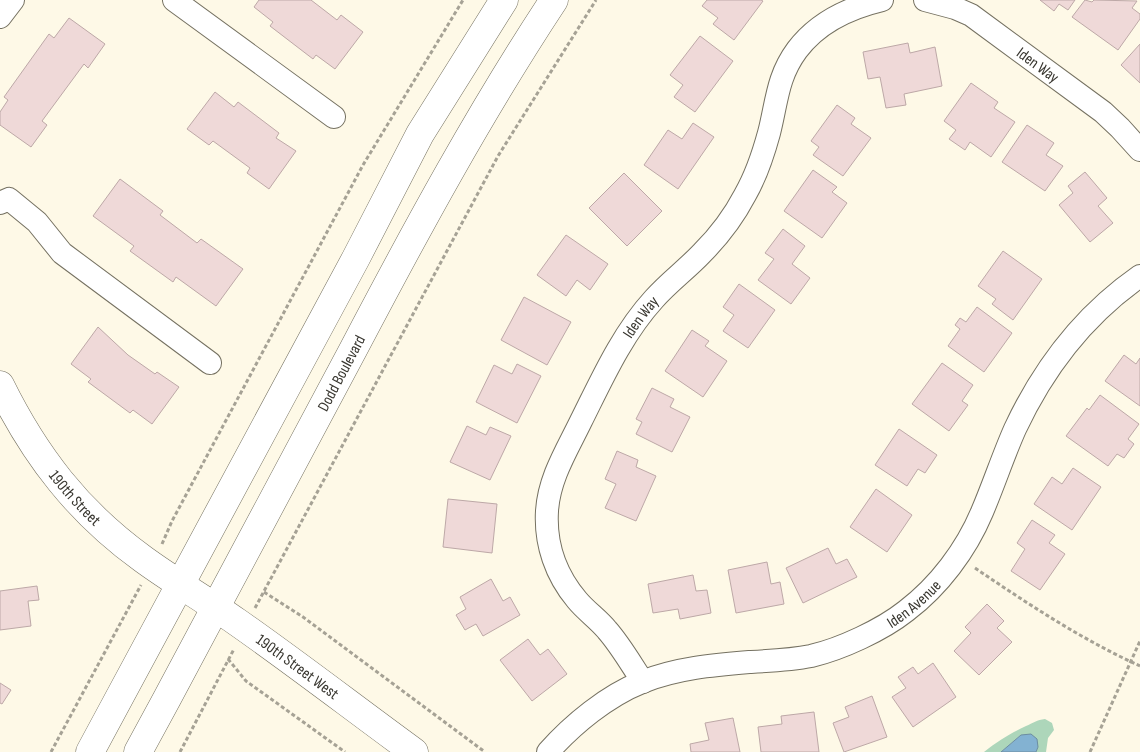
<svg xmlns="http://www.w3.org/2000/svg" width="1140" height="752" font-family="'Sofia Sans Condensed',sans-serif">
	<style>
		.green { fill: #add6ba }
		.water { fill: #83b2d2; stroke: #6c8da1 }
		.building { fill: #efd9d8; stroke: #bda8a7 }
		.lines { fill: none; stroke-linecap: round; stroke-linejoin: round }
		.minor-casing { stroke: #757161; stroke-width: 24 }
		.tertiary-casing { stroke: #757161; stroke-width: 29 }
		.secondary-casing { stroke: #757161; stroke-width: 29 }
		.path { stroke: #a6a295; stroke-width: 3; stroke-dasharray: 4 2.5; stroke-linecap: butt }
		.minor { stroke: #fff; stroke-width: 22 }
		.tertiary { stroke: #fff; stroke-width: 28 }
		.secondary { stroke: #fff; stroke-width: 28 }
		.labels { text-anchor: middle; stroke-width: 4; stroke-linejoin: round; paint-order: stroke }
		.street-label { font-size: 16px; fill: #38362f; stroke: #fff }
	</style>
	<rect width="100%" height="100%" fill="#fef9e7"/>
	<!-- green -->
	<path class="green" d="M 1045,719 L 1052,723 L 1054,730 L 1048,738 L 1046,752 L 1036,752 L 1038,747 L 1021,735 L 1001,752 L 984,752 C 999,740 1009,734 1026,726 C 1033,723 1037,720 1045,719 Z"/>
	<!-- water -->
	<path class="water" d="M 1031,734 L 1037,739 L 1038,747 L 1036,752 L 1001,752 L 1021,735 Z"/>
	<!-- building -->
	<g class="building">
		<path d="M 259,0 L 311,0 L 337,20 L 341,15 L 363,32 L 335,69 L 316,55 L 313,59 L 270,26 L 273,22 L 254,7 Z"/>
		<path d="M 707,0 L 761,0 L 763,1 L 734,40 L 713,24 L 718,18 L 702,6 Z"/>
		<path d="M 1040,0 L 1075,0 L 1068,10 L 1059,4 L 1054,11 Z"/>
		<path d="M 1085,0 L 1092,2 L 1094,0 L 1137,1 L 1132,8 L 1140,14 L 1140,19 L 1118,50 L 1072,17 Z"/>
		<path d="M 69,18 L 105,44 L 88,68 L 84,64 L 42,121 L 47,125 L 31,147 L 0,125 L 0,112 L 8,100 L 4,97 L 49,34 L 54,38 Z"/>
		<path d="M 700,36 L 733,61 L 695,112 L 674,97 L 683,85 L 670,75 Z"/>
		<path d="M 908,43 L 910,53 L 935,47 L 942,86 L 904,94 L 906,105 L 886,108 L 880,77 L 868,79 L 863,52 Z"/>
		<path d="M 1140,44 L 1140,83 L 1121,65 Z"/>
		<path d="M 971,83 L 998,102 L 994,108 L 1015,122 L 991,157 L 970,142 L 965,150 L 949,139 L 956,130 L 944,121 Z"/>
		<path d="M 215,92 L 234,107 L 238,102 L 279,133 L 276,138 L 296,151 L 269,189 L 247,173 L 250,168 L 213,141 L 209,145 L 187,129 Z"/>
		<path d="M 837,105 L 855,118 L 851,124 L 871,138 L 843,176 L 813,155 L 819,147 L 811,141 Z"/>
		<path d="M 693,123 L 714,137 L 678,189 L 644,165 L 668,130 L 682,139 Z"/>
		<path d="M 1027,125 L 1054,143 L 1046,155 L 1063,166 L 1045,191 L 1002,162 Z"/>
		<path d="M 813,170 L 837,187 L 832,192 L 847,203 L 822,238 L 784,211 Z"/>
		<path d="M 1085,172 L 1107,198 L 1098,206 L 1113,223 L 1090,242 L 1059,205 L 1073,193 L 1068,186 Z"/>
		<path d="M 624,173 L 662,211 L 627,246 L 589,208 Z"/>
		<path d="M 120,179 L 163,211 L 160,215 L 197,243 L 201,239 L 243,269 L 216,306 L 176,277 L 173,282 L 130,251 L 134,246 L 93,216 Z"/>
		<path d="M 783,229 L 805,246 L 792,264 L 810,278 L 791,304 L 758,280 L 774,259 L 765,253 Z"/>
		<path d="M 566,235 L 608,264 L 590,290 L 577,280 L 566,296 L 537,275 Z"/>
		<path d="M 1003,251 L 1042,279 L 1013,320 L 992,304 L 996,299 L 978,286 Z"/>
		<path d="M 739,284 L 775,310 L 748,348 L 723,331 L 734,315 L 723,307 Z"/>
		<path d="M 524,297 L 571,322 L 547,365 L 501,340 Z"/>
		<path d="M 977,307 L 1012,333 L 984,372 L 948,346 L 960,329 L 955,325 L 960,318 L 966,322 Z"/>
		<path d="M 98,327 L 128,355 L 155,374 L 157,372 L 179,387 L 152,424 L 133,410 L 130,413 L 88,382 L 91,379 L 71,364 Z"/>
		<path d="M 692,330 L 709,341 L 705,346 L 727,361 L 703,397 L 665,371 Z"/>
		<path d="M 1124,355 L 1136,364 L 1140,358 L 1140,406 L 1105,381 Z"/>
		<path d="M 942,363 L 973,385 L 962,401 L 968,405 L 949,431 L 912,404 Z"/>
		<path d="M 517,364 L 541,376 L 517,423 L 476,402 L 494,365 L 512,374 Z"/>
		<path d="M 652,388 L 674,399 L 670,407 L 690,417 L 672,452 L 636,434 L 642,422 L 636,419 Z"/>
		<path d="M 1100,395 L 1139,424 L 1128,439 L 1134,444 L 1124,458 L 1117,454 L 1108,466 L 1066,436 L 1087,408 L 1089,410 Z"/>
		<path d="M 467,426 L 486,435 L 490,427 L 511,436 L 490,480 L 450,462 Z"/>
		<path d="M 899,429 L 937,455 L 925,473 L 918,469 L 907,486 L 875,465 Z"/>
		<path d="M 617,451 L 638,460 L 636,467 L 656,476 L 636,521 L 605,508 L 616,484 L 605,479 Z"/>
		<path d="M 1073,468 L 1101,487 L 1072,530 L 1034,504 L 1052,477 L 1062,484 Z"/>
		<path d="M 876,489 L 912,515 L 887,552 L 850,527 Z"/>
		<path d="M 448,499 L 497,504 L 492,553 L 443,547 Z"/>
		<path d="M 1032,520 L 1055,535 L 1049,543 L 1065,554 L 1040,590 L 1011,571 L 1025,549 L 1017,543 Z"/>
		<path d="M 828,548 L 836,564 L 847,559 L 857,577 L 803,603 L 786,568 Z"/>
		<path d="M 767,562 L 771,584 L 780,582 L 784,604 L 736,613 L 728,570 Z"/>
		<path d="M 693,575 L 696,591 L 707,590 L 711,613 L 680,619 L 678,609 L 653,613 L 648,584 Z"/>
		<path d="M 491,579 L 503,601 L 510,597 L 520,615 L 483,636 L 476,624 L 465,630 L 456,615 L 466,609 L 460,597 Z"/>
		<path d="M 37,586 L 39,600 L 28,601 L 31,626 L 0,630 L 0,591 Z"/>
		<path d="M 987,604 L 1004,621 L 997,628 L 1012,642 L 979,675 L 954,651 L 971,633 L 965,627 Z"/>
		<path d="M 528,639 L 540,655 L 548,649 L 567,674 L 532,701 L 500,660 Z"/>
		<path d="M 933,663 L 956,697 L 913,727 L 892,697 L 906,688 L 898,677 L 913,667 L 918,674 Z"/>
		<path d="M 0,683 L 11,690 L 2,704 L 0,703 Z"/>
		<path d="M 872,696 L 887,737 L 844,752 L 833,723 L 849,717 L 845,707 Z"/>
		<path d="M 814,712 L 819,752 L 761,752 L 758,727 L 782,724 L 781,716 Z"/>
		<path d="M 733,718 L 740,752 L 691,752 L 690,744 L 709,740 L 705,723 Z"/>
	</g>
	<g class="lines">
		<defs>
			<g id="minor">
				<path d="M 174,0 L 334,117"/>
				<path id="s1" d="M 925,0 L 955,8 L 971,15 L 1103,112 L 1120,128 L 1140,150"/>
				<path d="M 0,17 L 13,0"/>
				<path d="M 0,203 L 9,199 L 37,222 L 62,253 L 210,363"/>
				<path id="s2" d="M 643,682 C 631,664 621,646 607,630 C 598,619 586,611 577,600 C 556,575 545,544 547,511 C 549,478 567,450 581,421 C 602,379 622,334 654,299 C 669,282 687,269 702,253 C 719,236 734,216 745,195 C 756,176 763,155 769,133 C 777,102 777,77 797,50 C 818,22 848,8 882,0"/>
				<path id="s3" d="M 548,752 C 573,724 607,696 642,682 C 677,668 714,665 750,662 C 770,661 791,660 811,656 C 841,649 882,630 906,611 C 939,586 966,550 982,512 C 994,484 1003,456 1015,429 C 1044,367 1084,315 1140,276"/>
			</g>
			<g id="tertiary">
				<path id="s4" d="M 0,385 C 35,456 78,512 143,559 C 173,581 206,600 237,622 C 297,664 355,709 414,752"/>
			</g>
			<g id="secondary">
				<path d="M 90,752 L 356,258 L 420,134 L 504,0"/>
				<path id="s5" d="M 138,752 C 211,618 282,483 354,348 C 416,230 480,112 554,0"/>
			</g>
		</defs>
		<!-- minor casing -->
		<use href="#minor" class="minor-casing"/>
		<!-- tertiary casing -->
		<use href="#tertiary" class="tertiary-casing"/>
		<!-- secondary casing -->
		<use href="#secondary" class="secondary-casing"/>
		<!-- path -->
		<g class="path">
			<path d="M 162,544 L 172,521 L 363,165 L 463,0"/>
			<path d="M 975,568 C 1028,604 1081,639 1140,666"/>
			<path d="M 264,592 L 303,617 L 485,752"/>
			<path d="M 255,608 L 498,156 L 596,0"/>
			<path d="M 228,659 L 246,681 L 345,752"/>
			<path d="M 51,752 L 141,585"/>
			<path d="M 180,752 L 234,649"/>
			<path d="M 1090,752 L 1140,641"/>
		</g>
		<!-- minor -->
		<use href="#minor" class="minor"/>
		<!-- tertiary -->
		<use href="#tertiary" class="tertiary"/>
		<!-- secondary -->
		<use href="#secondary" class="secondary"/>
	</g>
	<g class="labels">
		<!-- street labels -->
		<g class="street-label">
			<text dy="6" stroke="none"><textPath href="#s1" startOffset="132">Iden Way</textPath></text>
			<text dy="6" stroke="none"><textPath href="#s2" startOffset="419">Iden Way</textPath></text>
			<text dy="6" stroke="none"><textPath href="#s5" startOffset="430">Dodd Boulevard</textPath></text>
			<text dy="6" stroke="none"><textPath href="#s4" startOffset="136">190th Street</textPath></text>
			<text dy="6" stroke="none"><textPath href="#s3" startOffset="406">Iden Avenue</textPath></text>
			<text dy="6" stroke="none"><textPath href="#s4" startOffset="416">190th Street West</textPath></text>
		</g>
	</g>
</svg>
